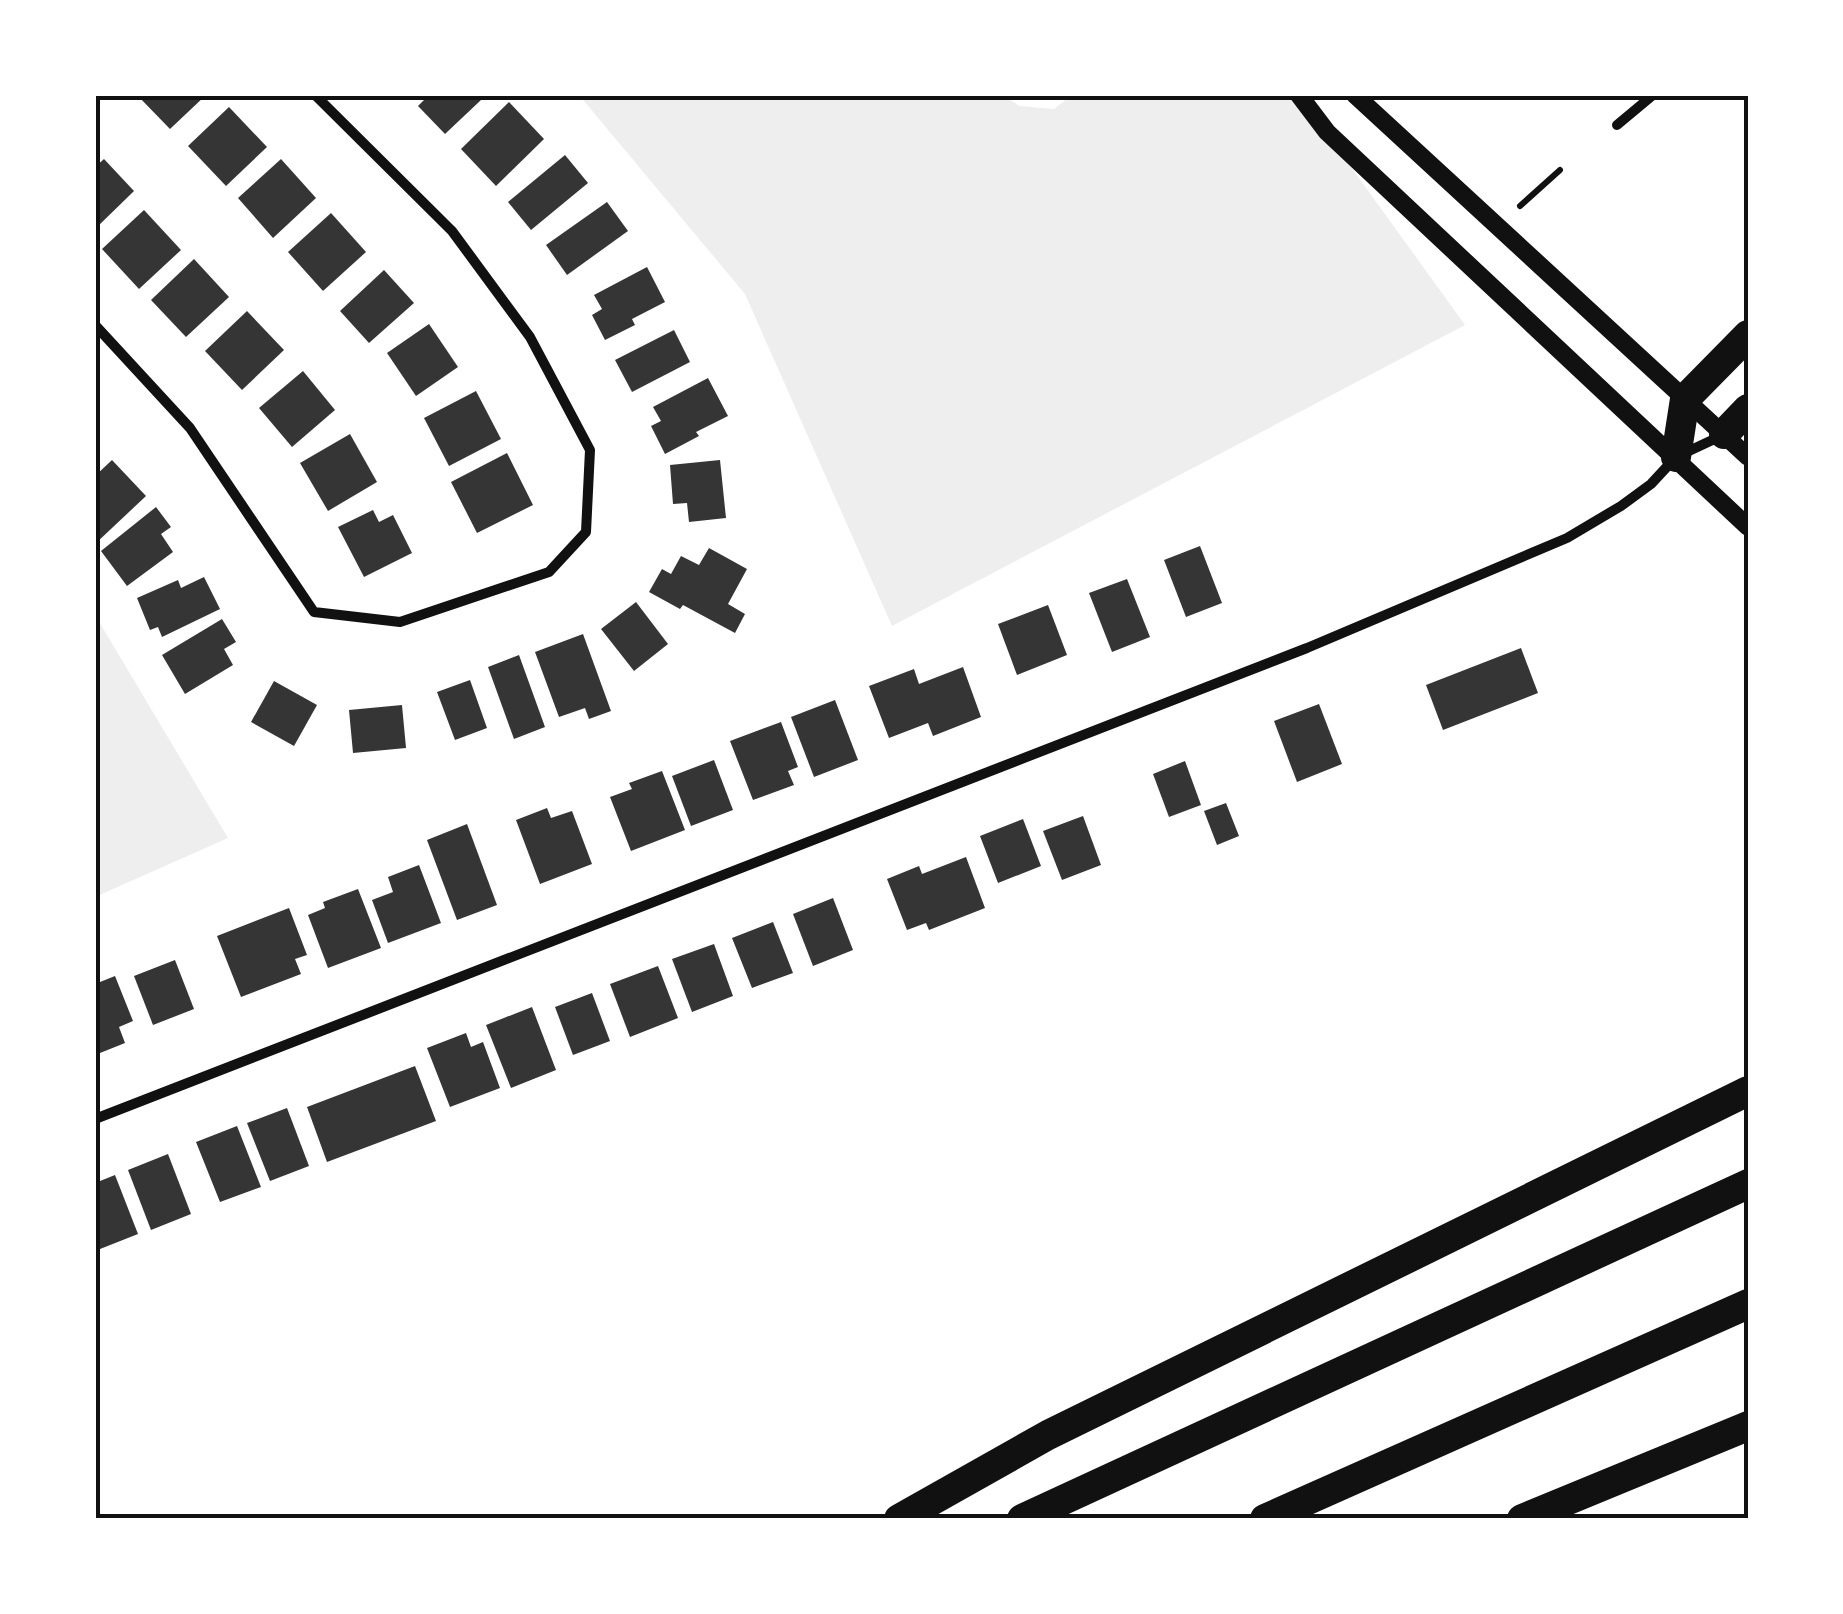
<svg xmlns="http://www.w3.org/2000/svg" width="1843" height="1614" font-family="'PT Serif',serif">
	<style>
		.green { fill: #eee }
		.building { fill: #353535 }
		.lines { fill: none; stroke-linecap: round; stroke-linejoin: round }
		.path { stroke: #111; stroke-width: 6 }
		.minor { stroke: #111; stroke-width: 10 }
		.tertiary { stroke: #111; stroke-width: 18 }
		.motorway { stroke: #111; stroke-width: 30 }
		.neatline { fill: none; stroke: #111; stroke-width: 4 }
	</style>
	<rect width="100%" height="100%" fill="#fff"/>
	<!-- green -->
	<g class="green">
		<path d="M 579,95 L 1003,95 L 1019,106 L 1054,109 L 1072,95 L 1299,95 L 1465,325 L 892,626 L 745,294 Z"/>
		<path d="M 95,615 L 228,838 L 95,897 Z"/>
	</g>
	<!-- building -->
	<g class="building">
		<path d="M 137,95 L 206,95 L 170,129 Z"/>
		<path d="M 429,95 L 477,95 L 481,100 L 445,134 L 418,106 Z"/>
		<path d="M 509,102 L 544,139 L 496,186 L 461,149 Z"/>
		<path d="M 229,107 L 267,147 L 226,186 L 188,146 Z"/>
		<path d="M 565,155 L 588,183 L 531,230 L 508,202 Z"/>
		<path d="M 104,159 L 134,191 L 95,229 L 95,167 Z"/>
		<path d="M 281,159 L 316,198 L 273,238 L 238,198 Z"/>
		<path d="M 607,202 L 628,231 L 567,275 L 546,245 Z"/>
		<path d="M 144,210 L 181,250 L 139,289 L 102,249 Z"/>
		<path d="M 331,213 L 366,252 L 323,291 L 288,252 Z"/>
		<path d="M 194,259 L 229,297 L 186,337 L 151,300 Z"/>
		<path d="M 647,267 L 665,302 L 632,319 L 635,325 L 605,340 L 592,315 L 602,309 L 594,295 Z"/>
		<path d="M 384,270 L 414,303 L 369,343 L 340,311 Z"/>
		<path d="M 247,311 L 284,350 L 242,390 L 205,351 Z"/>
		<path d="M 429,324 L 458,367 L 416,396 L 387,353 Z"/>
		<path d="M 674,330 L 690,362 L 632,392 L 615,360 Z"/>
		<path d="M 303,371 L 335,410 L 292,447 L 259,408 Z"/>
		<path d="M 708,378 L 728,416 L 696,432 L 699,436 L 665,454 L 651,426 L 661,421 L 653,407 Z"/>
		<path d="M 476,391 L 501,439 L 449,466 L 424,418 Z"/>
		<path d="M 350,434 L 377,482 L 328,511 L 300,463 Z"/>
		<path d="M 507,453 L 533,505 L 477,533 L 451,482 Z"/>
		<path d="M 112,460 L 146,496 L 95,544 L 95,476 Z"/>
		<path d="M 720,460 L 726,518 L 689,522 L 687,503 L 673,504 L 670,465 Z"/>
		<path d="M 156,507 L 171,527 L 161,534 L 173,552 L 127,586 L 101,551 Z"/>
		<path d="M 373,510 L 379,522 L 393,515 L 412,553 L 364,577 L 338,527 Z"/>
		<path d="M 1200,546 L 1222,603 L 1186,617 L 1164,560 Z"/>
		<path d="M 709,548 L 747,569 L 728,604 L 745,614 L 735,633 L 683,605 L 680,609 L 649,592 L 662,569 L 671,574 L 681,556 L 699,565 Z"/>
		<path d="M 204,577 L 220,609 L 162,637 L 158,627 L 150,630 L 137,598 L 178,580 L 181,588 Z"/>
		<path d="M 1127,579 L 1150,637 L 1112,652 L 1089,593 Z"/>
		<path d="M 636,602 L 668,644 L 634,671 L 601,629 Z"/>
		<path d="M 1048,605 L 1067,655 L 1017,675 L 998,624 Z"/>
		<path d="M 222,619 L 236,642 L 224,649 L 233,665 L 185,694 L 162,655 Z"/>
		<path d="M 583,634 L 611,711 L 589,719 L 585,708 L 559,717 L 535,652 Z"/>
		<path d="M 1521,648 L 1538,693 L 1443,730 L 1426,685 Z"/>
		<path d="M 519,655 L 545,727 L 514,739 L 488,667 Z"/>
		<path d="M 963,667 L 981,717 L 933,736 L 928,723 L 889,738 L 869,686 L 914,669 L 919,684 Z"/>
		<path d="M 470,680 L 487,728 L 455,740 L 437,692 Z"/>
		<path d="M 274,681 L 317,705 L 294,746 L 251,722 Z"/>
		<path d="M 835,700 L 858,760 L 814,777 L 791,717 Z"/>
		<path d="M 1319,704 L 1342,764 L 1297,782 L 1274,721 Z"/>
		<path d="M 402,705 L 406,748 L 353,753 L 349,710 Z"/>
		<path d="M 781,722 L 798,767 L 788,771 L 794,785 L 753,800 L 730,741 Z"/>
		<path d="M 714,760 L 733,810 L 691,826 L 672,776 Z"/>
		<path d="M 1185,761 L 1201,805 L 1169,817 L 1153,774 Z"/>
		<path d="M 662,771 L 685,830 L 631,851 L 610,797 L 632,789 L 629,783 Z"/>
		<path d="M 1226,803 L 1239,836 L 1217,845 L 1204,811 Z"/>
		<path d="M 547,808 L 551,818 L 572,811 L 592,864 L 540,884 L 516,820 Z"/>
		<path d="M 1083,816 L 1101,865 L 1062,880 L 1043,831 Z"/>
		<path d="M 1023,819 L 1041,866 L 998,883 L 980,836 Z"/>
		<path d="M 467,824 L 497,905 L 457,920 L 427,840 Z"/>
		<path d="M 966,857 L 985,908 L 929,930 L 926,923 L 907,930 L 887,879 L 919,866 L 922,874 Z"/>
		<path d="M 419,865 L 441,923 L 388,943 L 372,900 L 393,892 L 388,877 Z"/>
		<path d="M 358,889 L 381,948 L 328,968 L 308,915 L 325,908 L 323,902 Z"/>
		<path d="M 833,898 L 853,950 L 813,966 L 793,914 Z"/>
		<path d="M 289,908 L 307,955 L 295,959 L 301,974 L 241,997 L 217,936 Z"/>
		<path d="M 773,922 L 793,973 L 752,988 L 732,938 Z"/>
		<path d="M 714,944 L 733,996 L 692,1012 L 672,959 Z"/>
		<path d="M 175,960 L 194,1009 L 153,1025 L 134,976 Z"/>
		<path d="M 658,966 L 678,1018 L 630,1037 L 610,984 Z"/>
		<path d="M 115,976 L 133,1021 L 119,1027 L 125,1043 L 95,1055 L 95,984 Z"/>
		<path d="M 592,993 L 610,1041 L 573,1055 L 555,1007 Z"/>
		<path d="M 532,1007 L 556,1070 L 511,1088 L 486,1025 Z"/>
		<path d="M 466,1033 L 471,1047 L 483,1042 L 500,1088 L 450,1107 L 427,1048 Z"/>
		<path d="M 415,1066 L 436,1121 L 327,1162 L 307,1107 Z"/>
		<path d="M 287,1108 L 309,1166 L 270,1181 L 247,1123 Z"/>
		<path d="M 237,1126 L 261,1187 L 220,1202 L 196,1142 Z"/>
		<path d="M 168,1154 L 191,1214 L 151,1230 L 128,1170 Z"/>
		<path d="M 115,1175 L 138,1234 L 95,1251 L 95,1183 Z"/>
	</g>
	<g class="lines">
		<!-- path -->
		<path class="path" d="M 1520,206 L 1560,170"/>
		<!-- minor -->
		<g class="minor">
			<path d="M 1617,125 L 1653,95"/>
			<path d="M 95,325 L 190,428 L 314,612 L 400,622 L 549,572 L 586,532 L 590,450 L 530,337 L 452,231 L 315,95"/>
			<path d="M 95,1119 L 1307,648 L 1567,538 L 1621,506 L 1651,484 L 1676,457 L 1721,436"/>
		</g>
		<!-- tertiary -->
		<g class="tertiary">
			<path d="M 1299,95 L 1327,132 L 1748,527"/>
			<path d="M 1355,95 L 1748,457"/>
		</g>
		<!-- motorway -->
		<g class="motorway">
			<path d="M 1724,434 L 1748,409"/>
			<path d="M 1676,457 L 1685,399 L 1748,335"/>
			<path d="M 899,1519 L 1048,1435 L 1748,1091"/>
			<path d="M 1022,1519 L 1748,1184"/>
			<path d="M 1265,1519 L 1748,1304"/>
			<path d="M 1522,1519 L 1748,1426"/>
		</g>
	</g>
	<!-- border -->
	<rect width="1843" height="1614" fill="none" stroke="#ffffff" stroke-width="195"/>
	<rect x="98" y="98" width="1648" height="1418" class="neatline"/>
</svg>
